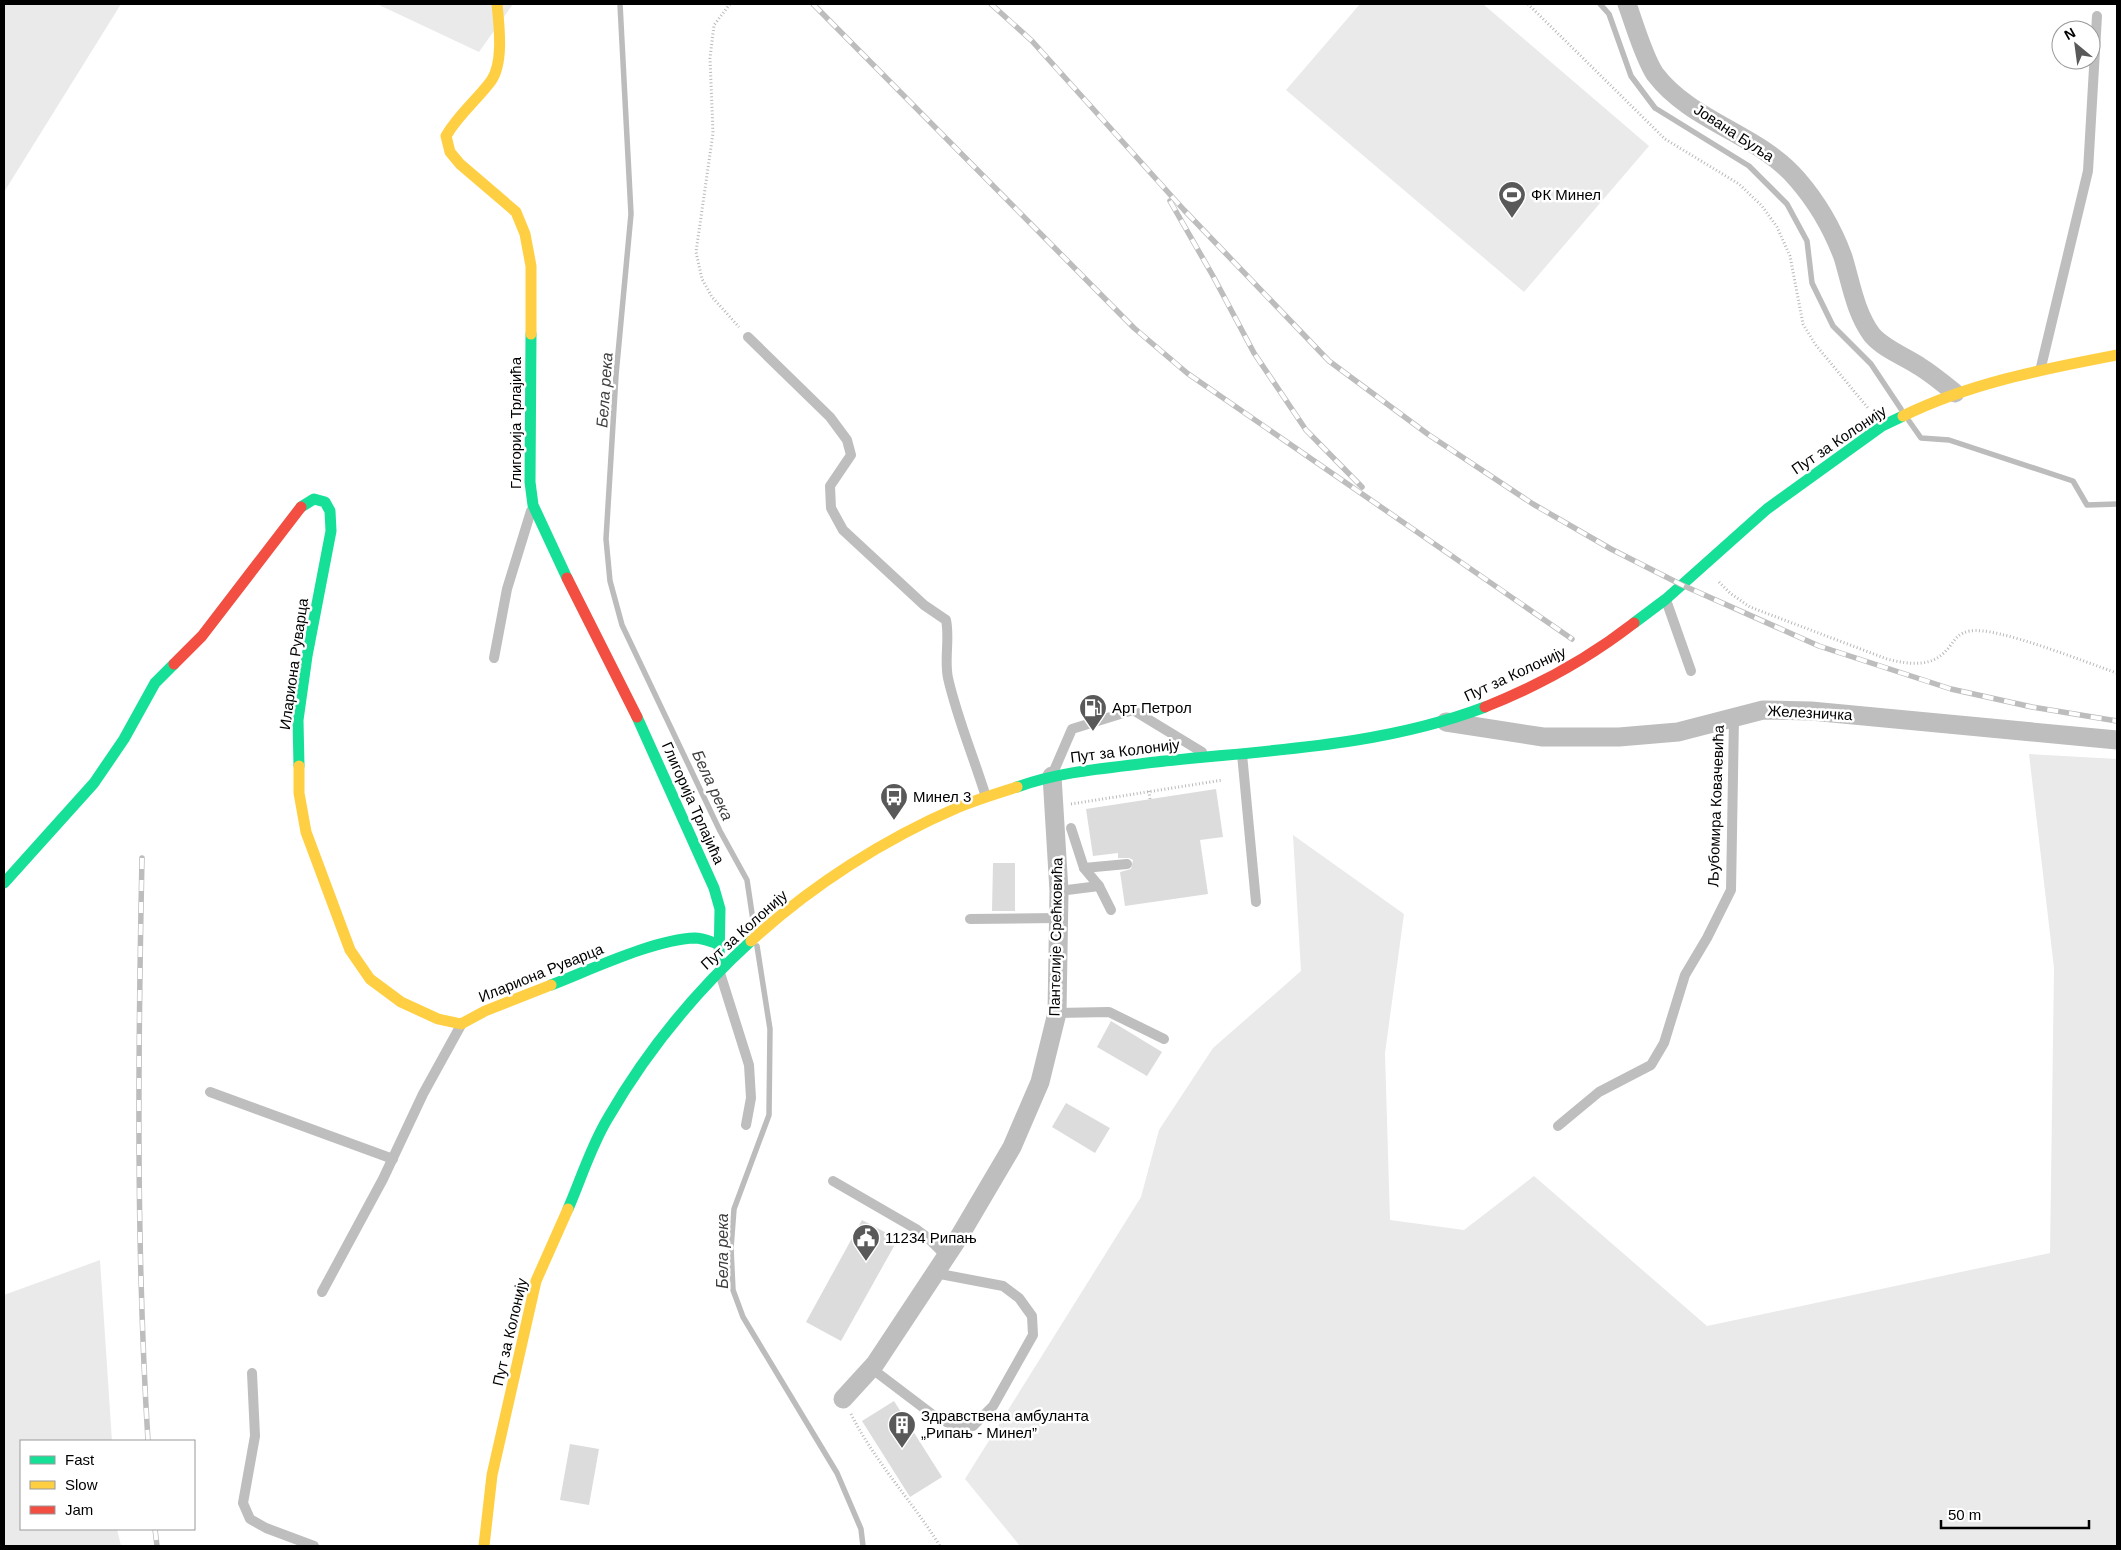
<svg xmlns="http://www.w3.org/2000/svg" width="2121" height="1550" font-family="Arial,sans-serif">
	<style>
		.green { fill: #eaeaea }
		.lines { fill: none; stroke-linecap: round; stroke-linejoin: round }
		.stream { stroke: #bcbcbc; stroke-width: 5.5 }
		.building { fill: #dcdcdc }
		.path { stroke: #b8b8b8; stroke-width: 3; stroke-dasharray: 1 2.5; stroke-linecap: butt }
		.lane { stroke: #bebebe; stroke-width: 10 }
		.street { stroke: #bebebe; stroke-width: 19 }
		.fast { stroke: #16e098; stroke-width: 11 }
		.slow { stroke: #ffcf43; stroke-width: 11 }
		.jam { stroke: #f24e42; stroke-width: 11 }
		.rail-casing { stroke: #bdbdbd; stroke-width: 5.5 }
		.rail { stroke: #fff; stroke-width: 4; stroke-dasharray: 11; stroke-linecap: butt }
		.labels { text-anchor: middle; stroke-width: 5; stroke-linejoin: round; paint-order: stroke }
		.street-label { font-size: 15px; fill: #000; stroke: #fff }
		.poi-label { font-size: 15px; fill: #000; stroke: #fff; text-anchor: start }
		.water-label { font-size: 16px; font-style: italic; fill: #404040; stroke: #fff }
	</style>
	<rect width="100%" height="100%" fill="#fff"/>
	<!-- green -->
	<g class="green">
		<path d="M 4,4 L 121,4 L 4,192 Z"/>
		<path d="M 377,4 L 513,4 L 479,52 Z"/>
		<path d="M 1360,4 L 1483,4 L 1649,146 L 1524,292 L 1286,90 Z"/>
		<path d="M 2029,754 L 2117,759 L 2117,1546 L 1020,1546 L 965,1479 L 1141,1197 L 1159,1130 L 1213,1048 L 1301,971 L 1293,835 L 1404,914 L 1385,1053 L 1390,1220 L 1464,1230 L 1534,1176 L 1707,1326 L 2050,1253 L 2054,968 Z"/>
		<path d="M 100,1260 L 112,1441 L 21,1441 L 21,1529 L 117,1529 L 121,1546 L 4,1546 L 4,1295 Z"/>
	</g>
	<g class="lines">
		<!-- stream -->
		<g class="stream">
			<path d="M 620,4 L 631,214 L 616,375 L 606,539 L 610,581 L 622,625 L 720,831 L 747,880 L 754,927"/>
			<path d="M 1600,4 L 1609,14 L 1631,76 L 1655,108 L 1749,166 L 1787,204 L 1807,241 L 1812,283 L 1833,326 L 1871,364 L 1901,409"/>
			<path d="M 1909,421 L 1921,438 L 1949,440 L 2073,481 L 2087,505 L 2117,504"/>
			<path d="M 757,946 L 770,1029 L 769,1115 L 734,1209 L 731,1248 L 733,1290 L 743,1317 L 837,1473 L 861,1529 L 863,1546"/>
		</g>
	</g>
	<!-- building -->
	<g class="building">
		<path d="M 1216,789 L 1223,837 L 1200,840 L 1208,894 L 1125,906 L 1120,872 L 1131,869 L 1133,860 L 1129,858 L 1118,858 L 1118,853 L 1093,856 L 1086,809 Z"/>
		<path d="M 993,863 L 1015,863 L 1015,911 L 992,911 Z"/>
		<path d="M 1111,1021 L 1162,1052 L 1147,1076 L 1097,1047 Z"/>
		<path d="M 1066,1103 L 1110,1128 L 1095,1153 L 1052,1127 Z"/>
		<path d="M 862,1220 L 898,1239 L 841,1341 L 806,1322 Z"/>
		<path d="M 894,1401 L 942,1477 L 910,1497 L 862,1421 Z"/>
		<path d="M 570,1444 L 599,1449 L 589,1505 L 560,1500 Z"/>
	</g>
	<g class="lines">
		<!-- path -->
		<g class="path">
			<path d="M 730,4 L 714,25 L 710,58 L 713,133 L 696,252 L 702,279 L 712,297 L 739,327"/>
			<path d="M 1528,4 L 1665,139 L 1739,184 L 1762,206 L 1777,227 L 1790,256 L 1803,324 L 1815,344 L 1868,408"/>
			<path d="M 1719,582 L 1730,593 L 1750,607 L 1887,659 C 1911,665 1934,668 1950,646 C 1956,638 1959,633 1970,631 C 1997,626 2087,663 2117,673"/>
			<path d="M 1149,791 L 1150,799"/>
			<path d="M 1071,804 L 1223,780"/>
			<path d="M 851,1414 C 875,1462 912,1501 940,1546"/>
		</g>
		<!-- lane -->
		<g class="lane">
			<path d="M 748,337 L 830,417 L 847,440 L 851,455 L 830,486 L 831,508 L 843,530 L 924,605 L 946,620 C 950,639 944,659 948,678 C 957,718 974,758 986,797"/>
			<path d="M 2041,367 L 2088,171 L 2097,16"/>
			<path d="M 1666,600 L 1691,671"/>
			<path d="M 494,658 L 507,589 L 531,511"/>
			<path d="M 1242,754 L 1256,902"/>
			<path d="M 1053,773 L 1072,729 L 1133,710 L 1202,752"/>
			<path d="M 1071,828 L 1084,868 L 1099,886 L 1111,910"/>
			<path d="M 1084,868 L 1127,864"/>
			<path d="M 1059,891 L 1099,886"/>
			<path d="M 970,919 L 1058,918"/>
			<path d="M 720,973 L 749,1065 L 751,1098 L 746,1125"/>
			<path d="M 1057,1013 L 1109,1012 L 1164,1039"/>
			<path d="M 210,1092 L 393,1159"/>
			<path d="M 1558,1126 L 1599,1092 L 1651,1065 L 1664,1043 L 1685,975 L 1707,938 L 1731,890 L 1734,718"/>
			<path d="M 833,1181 L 916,1229 L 928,1238 L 946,1256"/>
			<path d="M 322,1292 L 383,1179 L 423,1094 L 461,1025"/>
			<path d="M 871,1368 L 933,1415 L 958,1428 L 973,1426 L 993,1406 L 1033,1335 L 1032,1316 L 1019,1298 L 1003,1286 L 935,1273"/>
			<path d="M 252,1373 L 255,1436 L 243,1503 L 250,1519 L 266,1528 L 314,1546"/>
		</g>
		<!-- street -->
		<g class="street">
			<path d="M 1627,4 C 1634,23 1644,58 1655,74 C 1691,122 1759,134 1797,179 C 1817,202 1833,230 1843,257 C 1851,283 1855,312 1872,335 C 1884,349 1904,356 1919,366 C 1932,374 1944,384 1955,393"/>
			<path d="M 1446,722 L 1543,737 L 1619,737 L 1678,732 L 1763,710 L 1811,711 L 2117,740"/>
			<path d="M 843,1399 L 875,1364 L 959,1237 L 1012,1147 L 1040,1082 L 1057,1013 L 1059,891 L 1052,776"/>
		</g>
		<!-- fast -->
		<g class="fast">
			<path d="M 531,334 L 530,482 L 533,505 L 567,578"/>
			<path d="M 1634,623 L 1666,599 L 1767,509 L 1882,426 L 1903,416"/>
			<path d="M 637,717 L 714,888 L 720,909 L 719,961"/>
			<path d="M 299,766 L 298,720 L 307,656 L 331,531 L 330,511 L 325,502 L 314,499 L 301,507"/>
			<path d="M 1017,787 C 1061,771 1109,768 1156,762 C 1266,750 1380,747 1485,707"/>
			<path d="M 4,883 L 94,783 L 124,739 L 155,683 L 174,664"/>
			<path d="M 551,985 C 590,970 655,939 695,938 C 703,938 711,942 718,944"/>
			<path d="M 568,1209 C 581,1179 591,1146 608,1118 C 646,1052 694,993 751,941"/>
		</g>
		<!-- slow -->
		<g class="slow">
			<path d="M 497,4 C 499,25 504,63 491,81 C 476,101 458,115 446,136 L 450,152 L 460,164 L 516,212 L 525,234 L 531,266 L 531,334"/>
			<path d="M 1903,416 C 1970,383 2044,369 2117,355"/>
			<path d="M 299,766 L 299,793 L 306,832 L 350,950 L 370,979 L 401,1002 L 438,1019 L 461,1024 L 485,1011 L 551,985"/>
			<path d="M 751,941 C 811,886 884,839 959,807 C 978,799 998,793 1017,787"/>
			<path d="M 484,1546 L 492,1475 L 536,1281 L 568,1209"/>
		</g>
		<!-- jam -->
		<g class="jam">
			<path d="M 567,578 L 637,717"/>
			<path d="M 174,664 L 202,636 L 301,507"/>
			<path d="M 1485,707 C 1538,686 1589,658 1634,623"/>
		</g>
		<defs>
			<g id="rail">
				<path d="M 813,4 L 1134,328 L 1187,373 L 1572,639"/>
				<path d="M 991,4 L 1032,41 L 1184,210 L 1329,361 L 1429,435 L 1533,504 L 1611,549 L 1682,585 L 1819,646 L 1951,689 L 2032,707 L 2117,721"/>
				<path d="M 1170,201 L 1213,276 L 1254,353 L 1306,430 L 1362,487"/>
				<path d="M 142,858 C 138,1052 136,1247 148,1441"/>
				<path d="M 155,1529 L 157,1546"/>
			</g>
		</defs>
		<!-- rail casing -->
		<use href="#rail" class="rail-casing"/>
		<!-- rail -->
		<use href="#rail" class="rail"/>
	</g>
	<!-- icons -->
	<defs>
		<symbol id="stadium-pin" viewBox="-11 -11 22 30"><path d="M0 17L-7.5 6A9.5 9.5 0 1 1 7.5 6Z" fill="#595959" stroke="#fff"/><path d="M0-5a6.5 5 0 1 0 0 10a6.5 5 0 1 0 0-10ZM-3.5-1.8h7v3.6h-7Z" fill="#fff"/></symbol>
		<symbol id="fuel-pin" viewBox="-11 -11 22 30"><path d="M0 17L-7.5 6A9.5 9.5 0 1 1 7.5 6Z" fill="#595959" stroke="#fff"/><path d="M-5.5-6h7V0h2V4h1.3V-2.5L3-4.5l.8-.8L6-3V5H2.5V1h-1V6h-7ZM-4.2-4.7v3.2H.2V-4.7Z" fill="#fff"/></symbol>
		<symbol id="bus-pin" viewBox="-11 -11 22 30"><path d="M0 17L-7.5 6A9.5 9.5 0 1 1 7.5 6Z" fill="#595959" stroke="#fff"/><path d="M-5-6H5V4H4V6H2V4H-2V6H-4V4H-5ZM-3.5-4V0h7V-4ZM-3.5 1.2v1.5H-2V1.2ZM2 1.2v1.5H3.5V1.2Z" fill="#fff"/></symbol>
		<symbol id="civic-pin" viewBox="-11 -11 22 30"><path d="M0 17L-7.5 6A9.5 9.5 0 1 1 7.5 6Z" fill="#595959" stroke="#fff"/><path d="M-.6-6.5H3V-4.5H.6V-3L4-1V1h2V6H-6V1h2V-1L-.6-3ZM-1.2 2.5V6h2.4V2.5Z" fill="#fff"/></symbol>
		<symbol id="building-pin" viewBox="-11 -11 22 30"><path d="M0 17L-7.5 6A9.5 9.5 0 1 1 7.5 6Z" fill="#595959" stroke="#fff"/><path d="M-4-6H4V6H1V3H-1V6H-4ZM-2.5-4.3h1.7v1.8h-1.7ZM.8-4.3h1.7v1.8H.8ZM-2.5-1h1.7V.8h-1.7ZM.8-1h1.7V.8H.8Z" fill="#fff"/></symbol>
	</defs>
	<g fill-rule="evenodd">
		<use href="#stadium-pin" x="1496" y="179" width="32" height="43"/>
		<use href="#fuel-pin" x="1077" y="692" width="32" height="43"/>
		<use href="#bus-pin" x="878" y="781" width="32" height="43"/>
		<use href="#civic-pin" x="850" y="1222" width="32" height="43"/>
		<use href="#building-pin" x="886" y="1409" width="32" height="43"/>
	</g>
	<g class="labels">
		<!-- street labels -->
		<g class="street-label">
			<text transform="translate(1734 133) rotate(33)" y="5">Јована Буља</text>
			<text transform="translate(516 423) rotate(-90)" y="5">Глигорија Трлајића</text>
			<text transform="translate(1839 440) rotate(-34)" y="5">Пут за Колонију</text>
			<text transform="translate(294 664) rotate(-82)" y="5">Илариона Руварца</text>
			<text transform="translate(1515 674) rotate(-25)" y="5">Пут за Колонију</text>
			<text transform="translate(1810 713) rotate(3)" y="5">Железничка</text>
			<text transform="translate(1125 751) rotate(-7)" y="5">Пут за Колонију</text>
			<text transform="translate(693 803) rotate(66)" y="5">Глигорија Трлајића</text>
			<text transform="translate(1716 806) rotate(-88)" y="5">Љубомира Ковачевића</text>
			<text transform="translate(744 930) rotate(-42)" y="5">Пут за Колонију</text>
			<text transform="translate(1056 937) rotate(-89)" y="5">Пантелије Срећковића</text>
			<text transform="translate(541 973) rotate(-22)" y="5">Илариона Руварца</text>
			<text transform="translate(510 1332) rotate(-77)" y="5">Пут за Колонију</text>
		</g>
		<!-- poi labels -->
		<g class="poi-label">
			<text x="1531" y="200">ФК Минел</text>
			<text x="1112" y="713">Арт Петрол</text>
			<text x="913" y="802">Минел 3</text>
			<text x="885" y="1243">11234 Рипањ</text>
			<text x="921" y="1421">Здравствена амбуланта<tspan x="921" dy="17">„Рипањ - Минел”</tspan></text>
		</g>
		<!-- water labels -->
		<g class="water-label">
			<text transform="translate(604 390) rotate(-86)" y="6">Бела река</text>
			<text transform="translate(713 785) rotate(65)" y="6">Бела река</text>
			<text transform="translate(722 1251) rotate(-90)" y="6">Бела река</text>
		</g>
	</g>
	<!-- border -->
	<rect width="2121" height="1550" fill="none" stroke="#000000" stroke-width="10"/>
	<!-- legend -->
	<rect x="20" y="1440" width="175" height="90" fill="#ffffff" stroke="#999999"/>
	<rect x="30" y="1456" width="25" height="8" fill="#16e098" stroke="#999999"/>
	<text x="65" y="1465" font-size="15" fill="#000000">Fast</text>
	<rect x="30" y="1481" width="25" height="8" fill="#ffcf43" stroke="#999999"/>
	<text x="65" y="1490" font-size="15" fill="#000000">Slow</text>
	<rect x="30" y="1506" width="25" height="8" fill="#f24e42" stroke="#999999"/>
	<text x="65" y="1515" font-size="15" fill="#000000">Jam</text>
	<!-- north arrow -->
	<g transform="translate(2076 45) rotate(331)"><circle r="24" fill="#ffffff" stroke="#999999"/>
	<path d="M0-4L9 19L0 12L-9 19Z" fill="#595959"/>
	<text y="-8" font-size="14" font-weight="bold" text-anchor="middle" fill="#000000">N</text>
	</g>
	<!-- scale -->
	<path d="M1941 1520v8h148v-8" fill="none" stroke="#000000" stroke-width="2.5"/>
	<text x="1948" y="1520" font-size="15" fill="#000000" stroke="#ffffff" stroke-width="4" paint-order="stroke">50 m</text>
</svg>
